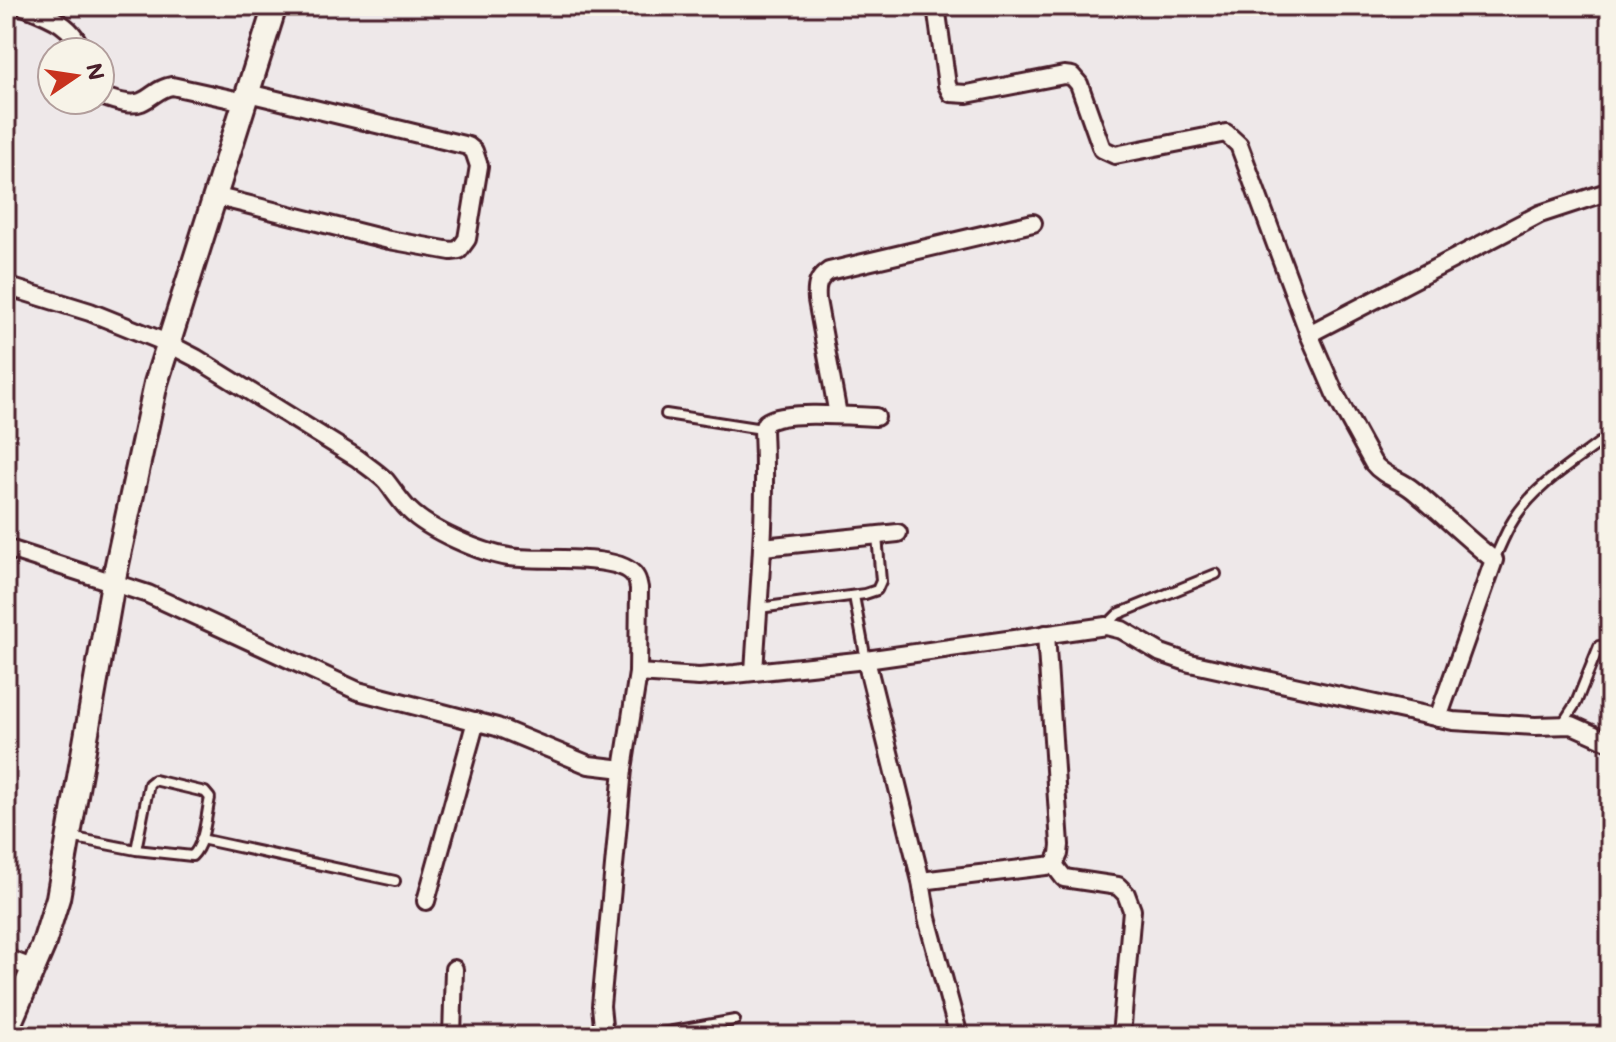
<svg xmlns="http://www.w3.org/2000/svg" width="1616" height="1042" font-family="Mali,sans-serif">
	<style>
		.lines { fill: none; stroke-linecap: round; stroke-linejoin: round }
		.lane-casing { stroke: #4a1f2b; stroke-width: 14 }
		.street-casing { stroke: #4a1f2b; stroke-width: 22 }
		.secondary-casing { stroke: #4a1f2b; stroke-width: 28 }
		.lane { stroke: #f7f3e8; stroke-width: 8 }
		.street { stroke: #f7f3e8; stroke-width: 16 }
		.secondary { stroke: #f7f3e8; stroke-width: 22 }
	</style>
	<rect width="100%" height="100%" fill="#eee8e9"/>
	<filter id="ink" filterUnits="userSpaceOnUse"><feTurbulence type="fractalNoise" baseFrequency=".0125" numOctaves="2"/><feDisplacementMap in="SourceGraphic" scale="16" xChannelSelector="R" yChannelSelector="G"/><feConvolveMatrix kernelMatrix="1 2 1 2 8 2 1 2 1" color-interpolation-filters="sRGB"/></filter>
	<g filter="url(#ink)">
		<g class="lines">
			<defs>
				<g id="lane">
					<path d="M 666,414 L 762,429"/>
					<path d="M 1494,560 C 1500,547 1506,531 1514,519 C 1534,487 1570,465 1599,443"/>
					<path d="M 854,596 L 866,660"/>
					<path d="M 759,608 L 865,594 L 877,590 L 881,581 L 877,536"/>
					<path d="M 1107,625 L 1118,614 L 1216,574"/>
					<path d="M 1563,723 L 1576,703 L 1599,646"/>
					<path d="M 70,837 L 136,850 L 192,856 C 205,844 206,815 210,798 L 205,792 L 154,780 L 149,784 L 136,850"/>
					<path d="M 201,839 L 395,881"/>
					<path d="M 645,1036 L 735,1020"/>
				</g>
				<g id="street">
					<path d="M 23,6 C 46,15 76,25 81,52"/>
					<path d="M 936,6 L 947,85 L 951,93 L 967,94 L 1064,75 L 1072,76 L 1079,84 L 1102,149 L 1115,155 L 1226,133 L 1239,145 L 1309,334 L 1335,394 L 1373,463 C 1384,477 1400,479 1413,490 C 1441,513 1466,538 1494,560 L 1438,718"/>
					<path d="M 100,96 C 112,99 129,107 141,102 C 153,97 158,88 172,86 L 245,102"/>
					<path d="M 214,196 L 389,240 L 451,251 L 459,250 L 467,239 L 479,166 L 474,151 L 468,146 L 248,93"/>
					<path d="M 6,286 L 90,312 L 167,343 L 196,358 L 357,458 C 367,466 377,472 386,481 C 394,491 400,501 409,510 C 429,530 481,553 509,557 C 536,562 620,552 635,576 C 638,580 638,584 639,588 L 638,673"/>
					<path d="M 1309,334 L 1540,214 L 1610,191"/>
					<path d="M 838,415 L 817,300 C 816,286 817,279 829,271 L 1033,223"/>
					<path d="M 763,547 L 898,533"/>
					<path d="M 6,548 L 148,594 L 358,691 L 497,727 L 589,765 L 623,769"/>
					<path d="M 866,660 L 921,881 L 927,918 L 959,1036"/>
					<path d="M 754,672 C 759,591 767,511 763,429 C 766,423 764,423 771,420 C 793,411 850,416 876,417"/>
					<path d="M 1054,865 L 1064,878 L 1118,886 L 1126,894 L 1132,910 L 1121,1036"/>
					<path d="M 921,881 L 1054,865 L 1059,854 L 1060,845 L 1046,634"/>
					<path d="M 426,901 L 476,721"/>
					<path d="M 6,958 L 34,969"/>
					<path d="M 452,1036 L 454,969"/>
					<path d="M 604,1036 L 601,1006 L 623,769 L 638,673 L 699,677 L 735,674 L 866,660 L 1106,626 L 1122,630 L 1161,653 L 1190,663 L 1453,721 L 1535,726 L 1572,725 L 1610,742"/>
				</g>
				<path id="secondary" d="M 6,1032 L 43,946 L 58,898 L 113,583 L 156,383 L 275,6"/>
			</defs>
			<!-- lane casing -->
			<use href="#lane" class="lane-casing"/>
			<!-- street casing -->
			<use href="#street" class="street-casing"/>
			<!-- secondary casing -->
			<use href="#secondary" class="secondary-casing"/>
			<!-- lane -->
			<use href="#lane" class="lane"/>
			<!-- street -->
			<use href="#street" class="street"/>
			<!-- secondary -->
			<use href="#secondary" class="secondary"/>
		</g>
	</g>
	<!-- margin -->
	<rect width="1616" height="1042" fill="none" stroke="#f7f3e8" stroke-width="32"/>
	<rect x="16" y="16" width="1584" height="1010" fill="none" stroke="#4a1f2b" stroke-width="3" filter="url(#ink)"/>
	<!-- north arrow -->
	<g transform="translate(76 76) rotate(77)"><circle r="38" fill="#f7f3e8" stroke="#b29e9c" stroke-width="2"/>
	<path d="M0-6L14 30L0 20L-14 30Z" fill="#c8321e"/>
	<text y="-12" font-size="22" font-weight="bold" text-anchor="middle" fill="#4a1f2b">N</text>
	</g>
</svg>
